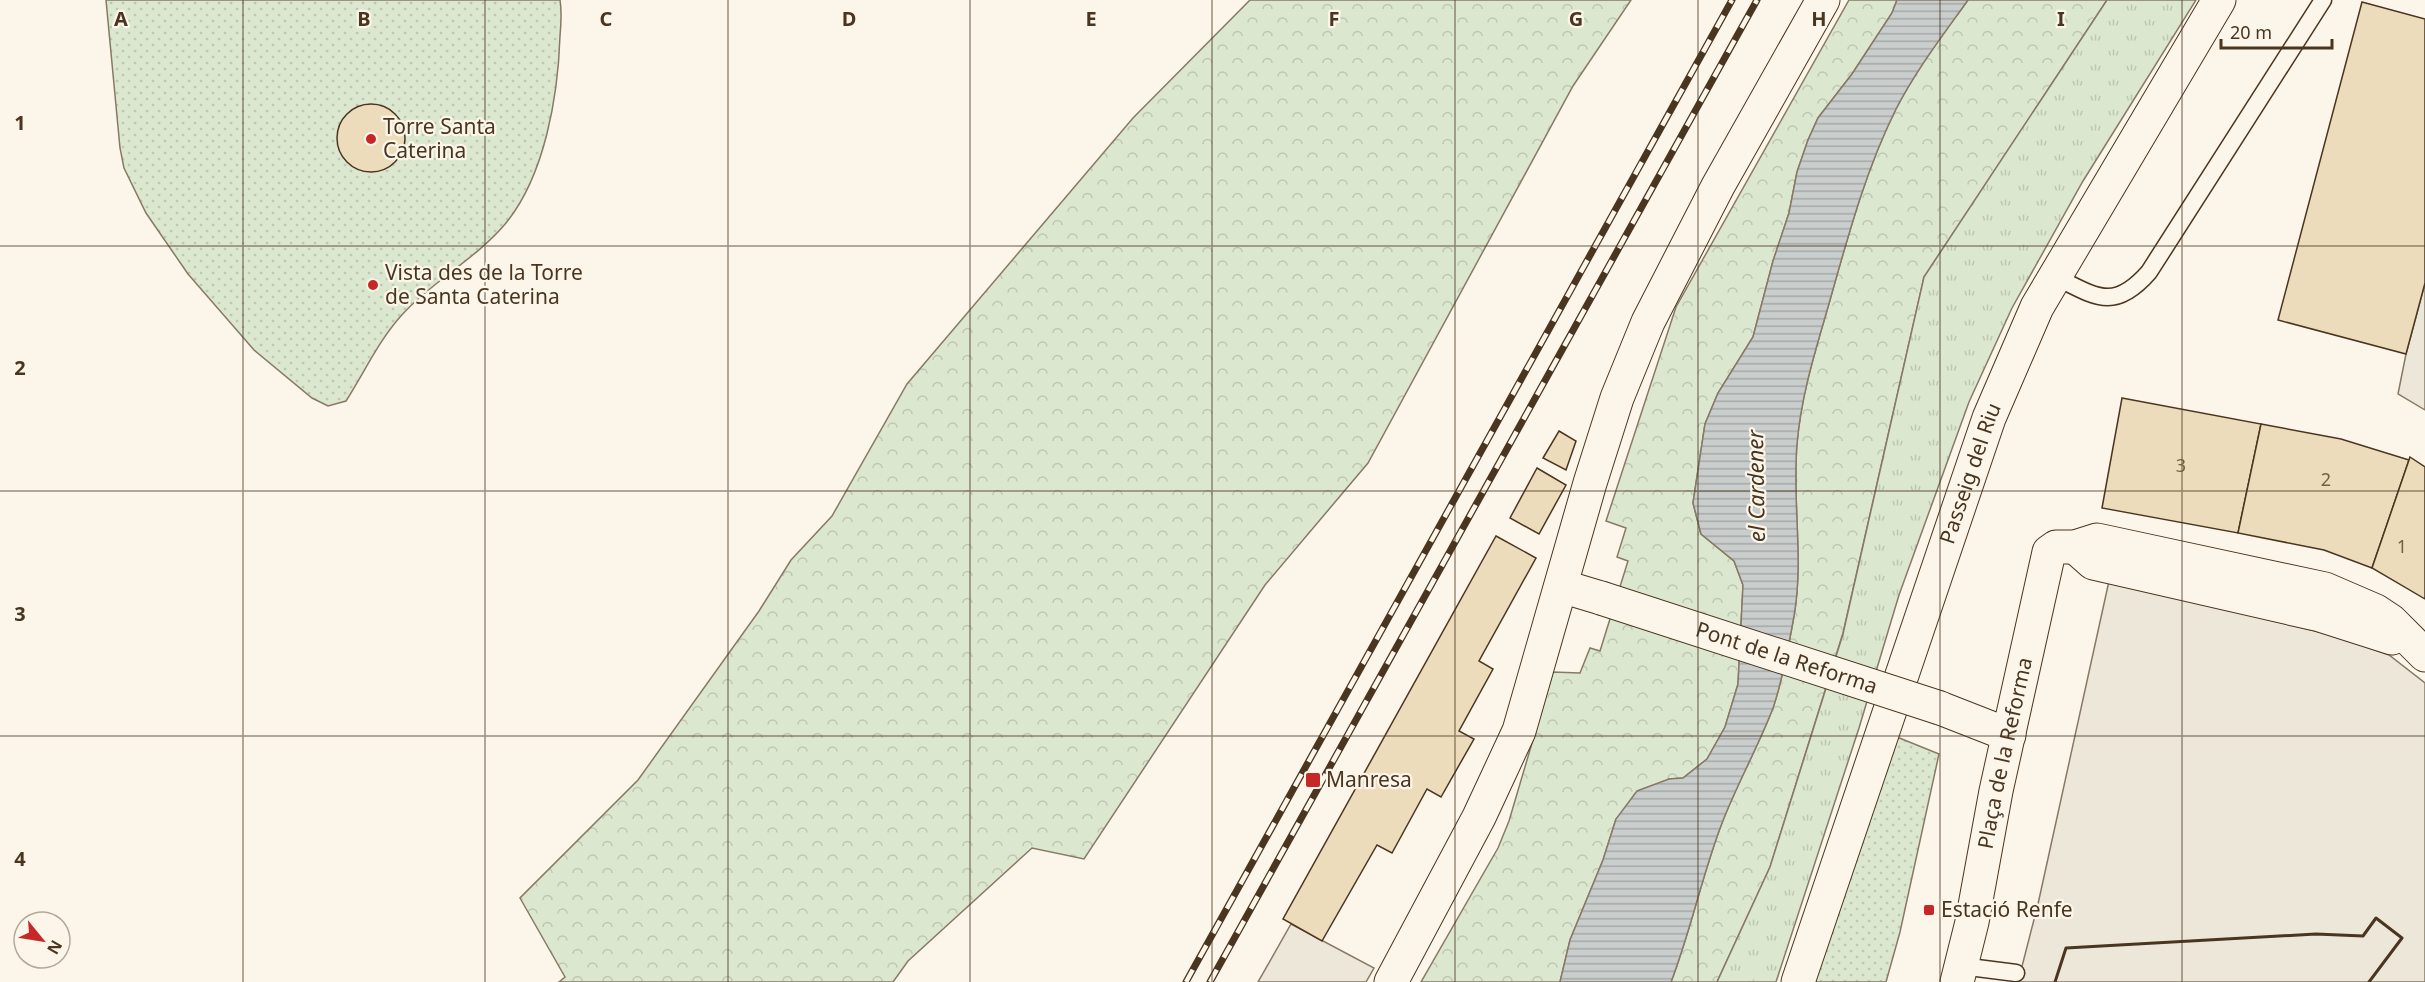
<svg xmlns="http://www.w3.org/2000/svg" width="2425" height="982" font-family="'Noto Sans',sans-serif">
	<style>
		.grass { fill: url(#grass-dots); stroke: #887966; stroke-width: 1.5 }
		.forest { fill: url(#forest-crowns); stroke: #887966; stroke-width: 1.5 }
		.park { fill: url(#park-tufts); stroke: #887966; stroke-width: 1.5 }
		.parking { fill: #ede7d9; stroke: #887966; stroke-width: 1.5 }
		.water { fill: url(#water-rules); stroke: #887966; stroke-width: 1.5 }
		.building { fill: #ecdcbc; stroke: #4a3520; stroke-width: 1.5 }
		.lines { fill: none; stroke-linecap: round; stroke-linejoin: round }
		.lane-casing { stroke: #4a3520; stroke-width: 19 }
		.street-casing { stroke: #4a3520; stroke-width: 35 }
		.secondary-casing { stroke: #4a3520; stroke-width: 35 }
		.lane { stroke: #fbf6e9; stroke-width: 16 }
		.street { stroke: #fbf6e9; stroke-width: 33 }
		.secondary { stroke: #fbf6e9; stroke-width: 33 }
		.rail-casing { stroke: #4a3520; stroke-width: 7 }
		.rail { stroke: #fbf6e9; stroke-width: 4.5; stroke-dasharray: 14; stroke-linecap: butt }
		.street-bridge-casing { stroke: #4a3520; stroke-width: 35; stroke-linecap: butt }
		.street-bridge { stroke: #fbf6e9; stroke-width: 33 }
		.wall { stroke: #4a3520; stroke-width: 3 }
		.grid { fill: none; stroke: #4a3520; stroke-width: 1.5; stroke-opacity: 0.55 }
		.poi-dot { fill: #c62828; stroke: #fbf6e9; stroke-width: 2 }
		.labels { text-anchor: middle; stroke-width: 4.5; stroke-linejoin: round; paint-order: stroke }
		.number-label { font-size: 18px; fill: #725f47 }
		.poi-label { font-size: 21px; fill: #4a3520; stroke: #fbf6e9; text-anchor: start }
		.street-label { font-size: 21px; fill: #4a3520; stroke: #fbf6e9 }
		.water-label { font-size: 22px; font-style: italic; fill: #4a3520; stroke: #fbf6e9 }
		.grid-label { font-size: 20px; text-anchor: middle; font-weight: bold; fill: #4a3520; stroke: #fbf6e9; stroke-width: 4.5; stroke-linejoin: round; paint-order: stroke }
	</style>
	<defs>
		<pattern id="grass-dots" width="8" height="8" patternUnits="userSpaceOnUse" patternTransform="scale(1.5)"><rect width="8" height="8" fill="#dce7d0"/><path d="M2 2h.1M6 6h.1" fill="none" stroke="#bec7b2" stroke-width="1.8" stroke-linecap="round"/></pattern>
		<pattern id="forest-crowns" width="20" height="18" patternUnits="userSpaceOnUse" patternTransform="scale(1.5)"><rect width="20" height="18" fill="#dce7d0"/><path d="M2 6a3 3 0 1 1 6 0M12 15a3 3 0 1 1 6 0" fill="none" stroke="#bec7b2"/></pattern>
		<pattern id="park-tufts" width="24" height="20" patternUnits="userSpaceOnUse" patternTransform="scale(1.5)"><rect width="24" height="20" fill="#dce7d0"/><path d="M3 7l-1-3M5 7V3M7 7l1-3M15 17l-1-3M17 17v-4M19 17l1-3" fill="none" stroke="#bec7b2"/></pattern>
		<pattern id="water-rules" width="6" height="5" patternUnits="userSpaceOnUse" patternTransform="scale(1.5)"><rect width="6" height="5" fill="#c9cecd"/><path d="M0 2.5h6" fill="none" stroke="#a5a8a6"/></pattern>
	</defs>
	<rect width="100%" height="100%" fill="#fbf6e9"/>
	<!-- grass -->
	<g class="grass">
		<path d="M 106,0 L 560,0 C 562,12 561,25 560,36 C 558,96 545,175 506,223 C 476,259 431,282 400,317 C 378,342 364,373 346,401 L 328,406 L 312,398 L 254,350 L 188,274 L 146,213 L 124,168 L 120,148 Z"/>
		<path d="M 1892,735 L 1939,754 L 1900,932 L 1886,982 L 1810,982 Z"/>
	</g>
	<!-- forest -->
	<g class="forest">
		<path d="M 1250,0 L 1631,0 L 1573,86 L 1368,463 L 1265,585 L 1084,859 L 1032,848 L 908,961 L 893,982 L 559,982 L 565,977 L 520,898 L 638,780 L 759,611 L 791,560 L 832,516 L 907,384 L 1133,118 Z"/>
		<path d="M 1849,0 L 1897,0 L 1892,13 L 1852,74 L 1818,118 L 1808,140 L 1797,172 L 1789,213 L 1773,261 L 1753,337 L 1718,393 L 1705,424 L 1693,503 L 1701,534 L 1734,561 L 1743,585 L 1738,684 L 1725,727 L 1707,759 L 1683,778 L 1669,779 L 1616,819 L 1603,860 L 1570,940 L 1560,982 L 1421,982 L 1498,848 L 1509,821 L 1553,672 L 1580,673 L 1590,648 L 1600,651 L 1628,561 L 1617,557 L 1626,528 L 1606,521 L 1676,307 Z"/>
		<path d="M 1968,0 L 2107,0 L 1924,277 L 1843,633 L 1770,867 L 1717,982 L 1671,982 C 1691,930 1702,875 1722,823 C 1737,784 1758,747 1773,708 C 1782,682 1789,644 1794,616 C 1804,559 1792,501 1797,444 C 1801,396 1815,352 1828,307 C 1847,240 1865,171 1896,109 C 1916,70 1943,35 1968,0 Z"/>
	</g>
	<!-- park -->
	<path class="park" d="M 2107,0 L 2196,0 L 2083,181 L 2012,308 L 1969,402 L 1899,595 L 1859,728 L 1776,982 L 1717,982 L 1770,867 L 1843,634 L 1924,277 Z"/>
	<!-- parking -->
	<g class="parking">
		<path d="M 2425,283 L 2425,410 L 2398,394 L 2406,354 Z"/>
		<path d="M 2109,581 L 2336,636 L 2389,655 L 2425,683 L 2425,982 L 2018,982 L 2038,904 Z"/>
		<path d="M 1291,924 L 1374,968 L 1366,982 L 1258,982 Z"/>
	</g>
	<!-- water -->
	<path class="water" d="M 1897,0 L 1968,0 C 1943,35 1916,70 1896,109 C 1865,171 1847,240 1828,307 C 1815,352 1801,396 1797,444 C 1792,501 1804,559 1794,616 C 1789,644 1782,682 1773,708 C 1758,747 1737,784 1722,823 C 1702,875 1691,930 1671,982 L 1560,982 L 1570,940 L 1603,860 L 1616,819 L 1637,791 L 1669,779 L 1683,778 L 1707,759 L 1725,727 L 1738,684 L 1743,585 L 1734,561 L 1701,534 L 1693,503 L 1705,424 L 1718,393 L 1753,337 L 1773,261 L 1789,213 L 1797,172 L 1808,140 L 1818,118 L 1852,74 L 1892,13 Z"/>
	<!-- building -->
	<g class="building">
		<path d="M 2362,2 L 2425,19 L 2425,283 L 2406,354 L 2278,320 Z"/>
		<circle cx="371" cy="138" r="34"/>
		<path d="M 2122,398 L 2261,424 L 2238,533 L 2102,508 Z"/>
		<path d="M 2261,424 L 2341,439 L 2409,460 L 2372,568 L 2324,550 L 2238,533 Z"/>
		<path d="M 1559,431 L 1576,441 L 1566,470 L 1543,458 Z"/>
		<path d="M 2410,457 L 2425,467 L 2425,599 L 2372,568 Z"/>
		<path d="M 1537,468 L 1566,485 L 1539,534 L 1510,518 Z"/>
		<path d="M 1496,536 L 1536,558 L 1479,661 L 1493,669 L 1459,731 L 1474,739 L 1441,797 L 1427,789 L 1392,853 L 1377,845 L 1322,941 L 1283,919 Z"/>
	</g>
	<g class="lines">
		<defs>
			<g id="lane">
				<path d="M 2054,276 C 2096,297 2114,312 2149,272 L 2323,0"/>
				<path d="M 1961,966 L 2016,973"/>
			</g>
			<g id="street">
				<path d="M 2075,547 L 2093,563 L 2320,615 L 2392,638"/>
				<path d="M 1561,586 L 1601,598"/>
				<path d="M 1940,708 L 2009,735"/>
				<path id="s1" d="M 1957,982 L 1972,922 L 1996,791 L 2049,552 L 2056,547 L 2075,547 L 2097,540 L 2325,589 L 2376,611 L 2391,621 L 2425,655"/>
			</g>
			<g id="secondary">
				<path d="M 1391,982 L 1479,817 L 1519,731 L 1590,483 L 1617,398 L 1648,322 L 1718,186 L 1823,0"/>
				<path id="s2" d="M 1798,982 L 1989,418 L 2037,307 L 2219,0"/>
			</g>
		</defs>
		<!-- lane casing -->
		<use href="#lane" class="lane-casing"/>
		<!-- street casing -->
		<use href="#street" class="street-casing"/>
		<!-- secondary casing -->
		<use href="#secondary" class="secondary-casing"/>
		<!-- lane -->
		<use href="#lane" class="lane"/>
		<!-- street -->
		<use href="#street" class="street"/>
		<!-- secondary -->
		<use href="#secondary" class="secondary"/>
		<defs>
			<g id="rail">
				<path d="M 1186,982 L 1732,0"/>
				<path d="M 1210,982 L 1757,0"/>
			</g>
		</defs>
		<!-- rail casing -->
		<use href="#rail" class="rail-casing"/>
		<!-- rail -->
		<use href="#rail" class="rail"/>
		<defs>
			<g id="street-bridge">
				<path id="s3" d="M 1601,598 L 1940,708"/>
			</g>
		</defs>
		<!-- street-bridge casing -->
		<use href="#street-bridge" class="street-bridge-casing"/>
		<!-- street-bridge -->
		<use href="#street-bridge" class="street-bridge"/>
		<!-- wall -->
		<path class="wall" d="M 2055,982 L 2066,948 L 2316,934 L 2363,936 L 2376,918 L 2402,938 L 2369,982"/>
	</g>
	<!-- grid -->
	<path class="grid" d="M 243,0 L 243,982M 485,0 L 485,982M 728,0 L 728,982M 970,0 L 970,982M 1212,0 L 1212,982M 1455,0 L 1455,982M 1698,0 L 1698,982M 1940,0 L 1940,982M 2182,0 L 2182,982M 0,246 L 2425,246M 0,491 L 2425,491M 0,736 L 2425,736"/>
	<!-- markers -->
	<g class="poi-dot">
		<circle cx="371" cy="139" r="6"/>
		<circle cx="373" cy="285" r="6"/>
		<rect x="1305" y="772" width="16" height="16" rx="3"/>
		<rect x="1923" y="904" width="12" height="12" rx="3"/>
	</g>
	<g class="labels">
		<!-- number labels -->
		<g class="number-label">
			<text x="2181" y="472">3</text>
			<text x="2326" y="486">2</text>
			<text x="2402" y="553">1</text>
		</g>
		<!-- poi labels -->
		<g class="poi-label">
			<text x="383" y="134">Torre Santa<tspan x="383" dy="24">Caterina</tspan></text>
			<text x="385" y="280">Vista des de la Torre<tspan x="385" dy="24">de Santa Caterina</tspan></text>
			<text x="1326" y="787">Manresa</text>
			<text x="1941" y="917">Estació Renfe</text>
		</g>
		<!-- street labels -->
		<g class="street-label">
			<text dy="7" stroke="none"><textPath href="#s2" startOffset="537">Passeig del Riu</textPath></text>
			<text dy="7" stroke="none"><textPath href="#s3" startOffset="195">Pont de la Reforma</textPath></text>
			<text dy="7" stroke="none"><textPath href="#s1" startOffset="234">Plaça de la Reforma</textPath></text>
		</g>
		<!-- water labels -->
		<g class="water-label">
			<text transform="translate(1756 486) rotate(-91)" y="8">el Cardener</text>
		</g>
	</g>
	<g class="grid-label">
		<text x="121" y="26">A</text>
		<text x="364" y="26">B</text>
		<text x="606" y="26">C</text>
		<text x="849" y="26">D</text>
		<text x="1091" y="26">E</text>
		<text x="1334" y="26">F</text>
		<text x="1576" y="26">G</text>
		<text x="1819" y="26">H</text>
		<text x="2061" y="26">I</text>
		<text x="20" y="130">1</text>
		<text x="20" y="375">2</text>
		<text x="20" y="621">3</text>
		<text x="20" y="866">4</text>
	</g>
	<!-- north arrow -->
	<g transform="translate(42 940) rotate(120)"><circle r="28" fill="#fbf6e9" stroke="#b4a999" stroke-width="1.5"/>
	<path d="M0-4.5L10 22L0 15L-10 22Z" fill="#c62828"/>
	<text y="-9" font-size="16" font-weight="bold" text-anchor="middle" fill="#4a3520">N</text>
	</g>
	<!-- scale -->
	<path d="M2221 39v9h111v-9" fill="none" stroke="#4a3520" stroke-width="3"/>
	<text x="2230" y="39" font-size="18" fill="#4a3520" stroke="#fbf6e9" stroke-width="4.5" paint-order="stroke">20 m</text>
</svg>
